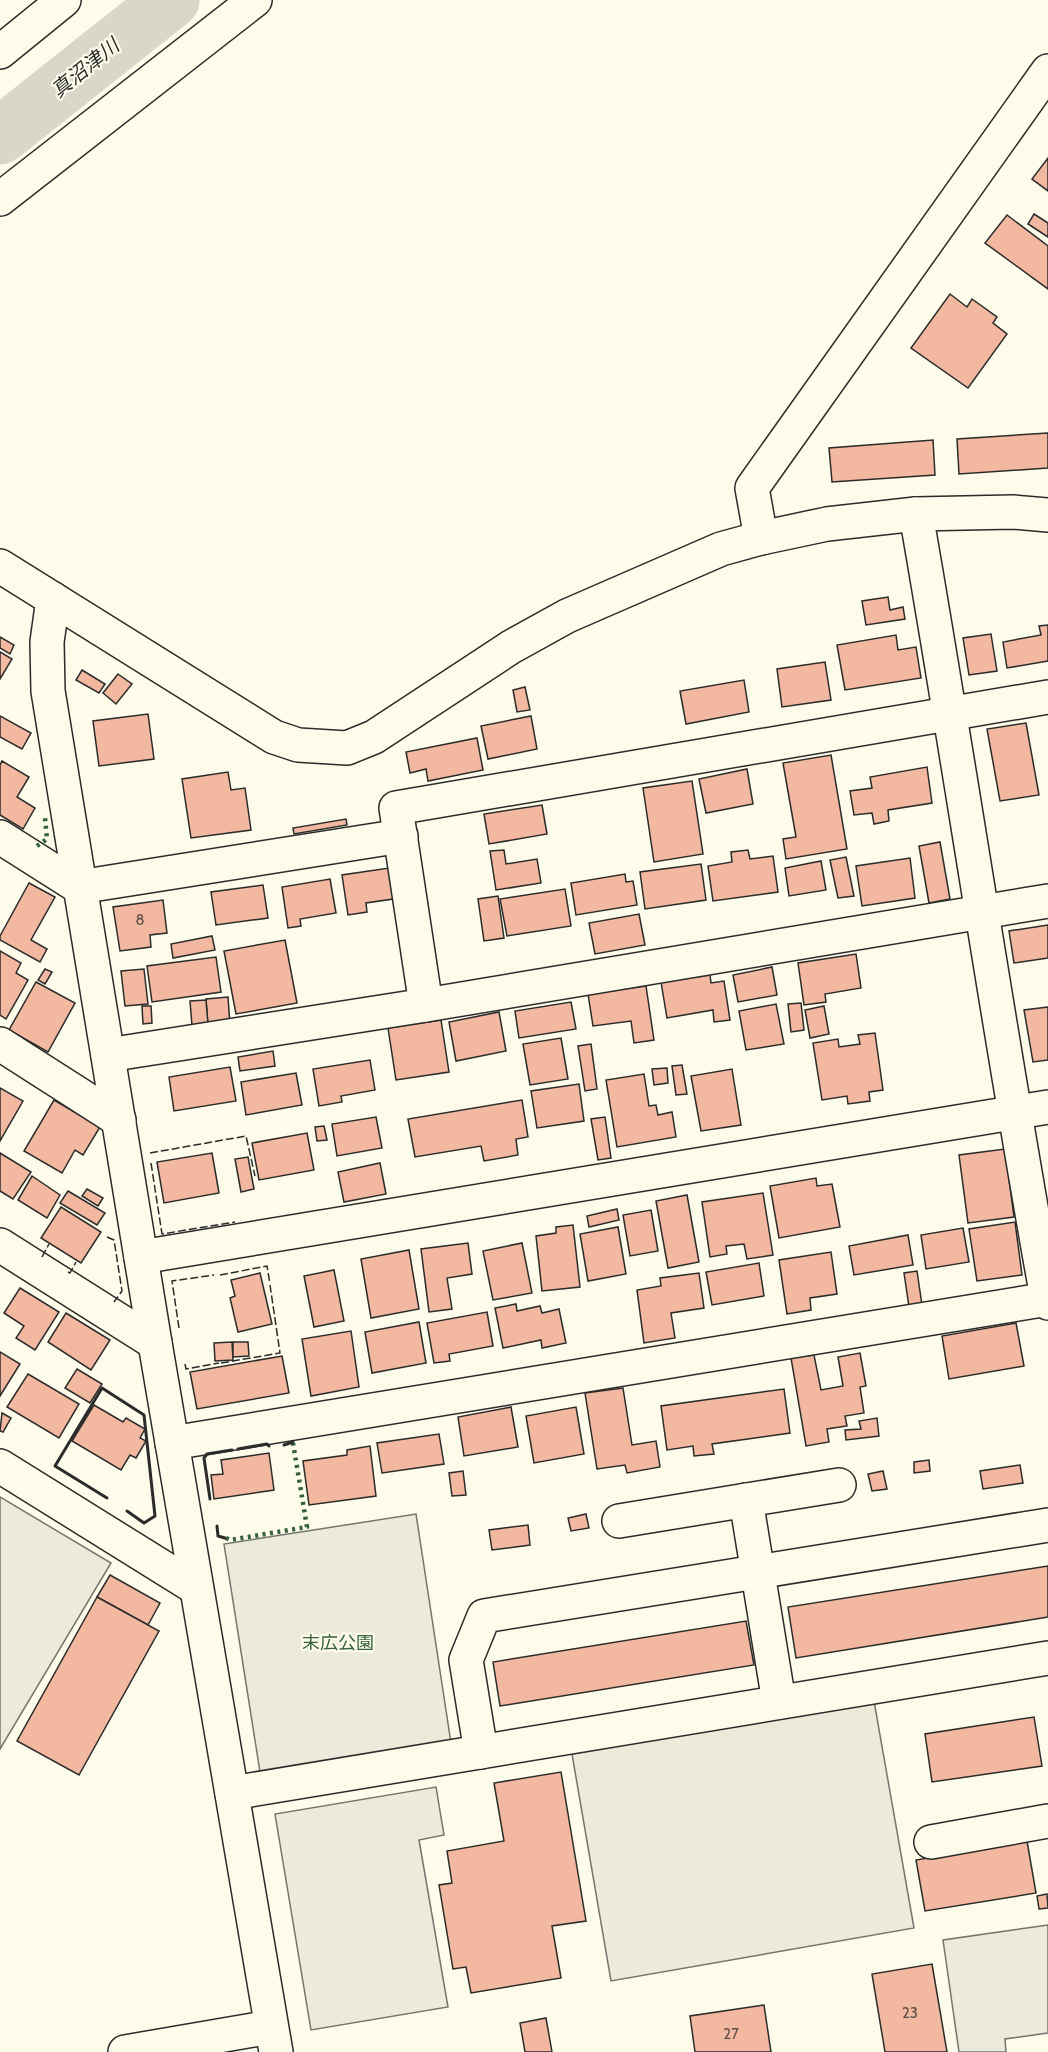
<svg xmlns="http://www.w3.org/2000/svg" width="1048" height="2052" font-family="Cabin,'Noto Sans JP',sans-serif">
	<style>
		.green { fill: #ecebdb; stroke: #74746e; stroke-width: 1.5 }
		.parking { fill: #eceadb; stroke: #74746e; stroke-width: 1.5 }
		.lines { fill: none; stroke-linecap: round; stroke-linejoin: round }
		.river { stroke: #d8d7c9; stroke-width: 57 }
		.building { fill: #f2b8a0; stroke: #2b2b2b; stroke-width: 1.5 }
		.minor-casing { stroke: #2b2b2b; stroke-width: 36 }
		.minor { stroke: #fdfbea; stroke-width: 33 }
		.hedge { stroke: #34623c; stroke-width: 4.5; stroke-dasharray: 3 4.5; stroke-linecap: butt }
		.fence { stroke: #2b2b2b; stroke-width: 1.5; stroke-dasharray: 8 3; stroke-linecap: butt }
		.wall { stroke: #2b2b2b; stroke-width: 3 }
		.labels { text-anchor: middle; stroke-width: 4.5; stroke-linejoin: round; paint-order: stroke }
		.number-label { font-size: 15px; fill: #5d4e48 }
		.park-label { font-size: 18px; fill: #34623c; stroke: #fdfbea }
		.water-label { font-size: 20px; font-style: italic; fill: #2b2b2b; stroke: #fdfbea }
	</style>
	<rect width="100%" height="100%" fill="#fdfbea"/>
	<!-- green -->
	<g class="green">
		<path d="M 0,1497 L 111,1563 L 0,1749 Z"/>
		<path d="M 416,1514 L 451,1743 L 260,1772 L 224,1544 Z"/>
	</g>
	<!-- parking -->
	<g class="parking">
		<path d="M 874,1701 L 914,1928 L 611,1981 L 572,1754 Z"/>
		<path d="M 436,1787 L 444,1835 L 419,1840 L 448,2007 L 311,2030 L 275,1814 Z"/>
		<path d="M 1048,1925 L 1048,2033 L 1005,2039 L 1006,2052 L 959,2052 L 943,1940 Z"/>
	</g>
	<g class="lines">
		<!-- river -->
		<path class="river" d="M 0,136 L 171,0"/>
	</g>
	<!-- building -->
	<g class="building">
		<path d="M 1048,158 L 1048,191 L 1032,179 Z"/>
		<path d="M 1034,214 L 1048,223 L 1048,237 L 1028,224 Z"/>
		<path d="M 1007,215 L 1048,246 L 1048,289 L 985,243 Z"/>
		<path d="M 950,294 L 967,307 L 972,299 L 997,317 L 993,323 L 1007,334 L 968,388 L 911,348 Z"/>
		<path d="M 1048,433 L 1048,468 L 959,474 L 957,439 Z"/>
		<path d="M 933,440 L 935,475 L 832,482 L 829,448 Z"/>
		<path d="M 888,597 L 890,610 L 903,607 L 905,619 L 866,625 L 862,601 Z"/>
		<path d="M 1048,625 L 1048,661 L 1007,668 L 1003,642 L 1041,635 L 1039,626 Z"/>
		<path d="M 991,634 L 997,671 L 969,675 L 963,638 Z"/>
		<path d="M 896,635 L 898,650 L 916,647 L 921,678 L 845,690 L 837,645 Z"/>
		<path d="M 0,637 L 14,645 L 10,654 L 0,648 Z"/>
		<path d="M 0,652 L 12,659 L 0,679 Z"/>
		<path d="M 825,662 L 831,700 L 782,707 L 777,669 Z"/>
		<path d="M 82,670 L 105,684 L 99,693 L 76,680 Z"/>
		<path d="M 118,674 L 132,684 L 116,704 L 103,693 Z"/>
		<path d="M 744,680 L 749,712 L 686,724 L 680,691 Z"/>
		<path d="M 525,687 L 530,710 L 517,712 L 513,690 Z"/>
		<path d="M 148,714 L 154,759 L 99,766 L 93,721 Z"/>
		<path d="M 0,716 L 31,733 L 22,749 L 0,737 Z"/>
		<path d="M 531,716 L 537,749 L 488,759 L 481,726 Z"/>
		<path d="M 1026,723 L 1039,795 L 1000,801 L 987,729 Z"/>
		<path d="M 477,738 L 483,770 L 428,781 L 426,769 L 410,773 L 406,752 Z"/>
		<path d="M 831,755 L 847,849 L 786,859 L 783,839 L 796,837 L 783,763 Z"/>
		<path d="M 2,761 L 29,777 L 17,797 L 35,808 L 23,829 L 0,815 L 0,765 Z"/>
		<path d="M 927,767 L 932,803 L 888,810 L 889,821 L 874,824 L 872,813 L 854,815 L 850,791 L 872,788 L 870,777 Z"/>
		<path d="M 747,769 L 753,804 L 706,813 L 699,779 Z"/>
		<path d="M 228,772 L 231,790 L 245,788 L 251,830 L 191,838 L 182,779 Z"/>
		<path d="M 692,781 L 703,854 L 654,862 L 643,788 Z"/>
		<path d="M 542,805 L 547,834 L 489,844 L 484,814 Z"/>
		<path d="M 346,819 L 347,825 L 294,834 L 293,828 Z"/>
		<path d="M 940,842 L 950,899 L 929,903 L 919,846 Z"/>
		<path d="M 504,850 L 506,864 L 537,859 L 541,883 L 496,890 L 490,851 Z"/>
		<path d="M 748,850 L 750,859 L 773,856 L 778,892 L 713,901 L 708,866 L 732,862 L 731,852 Z"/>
		<path d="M 846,857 L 854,896 L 838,898 L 830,860 Z"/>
		<path d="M 910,858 L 915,898 L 862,906 L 856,866 Z"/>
		<path d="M 821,861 L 826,890 L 789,896 L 785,868 Z"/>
		<path d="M 701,864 L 706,900 L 645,909 L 640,872 Z"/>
		<path d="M 389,868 L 393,899 L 366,903 L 367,912 L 348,915 L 342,875 Z"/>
		<path d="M 625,874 L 626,882 L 633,881 L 637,905 L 576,915 L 571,883 Z"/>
		<path d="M 330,879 L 336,913 L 300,919 L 301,926 L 288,928 L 282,887 Z"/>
		<path d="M 29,883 L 55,897 L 31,940 L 47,949 L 40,962 L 0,940 L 0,936 Z"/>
		<path d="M 263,885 L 268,918 L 216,925 L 211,892 Z"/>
		<path d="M 565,889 L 571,926 L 507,936 L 500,899 Z"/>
		<path d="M 498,896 L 504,938 L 484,941 L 478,899 Z"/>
		<path d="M 163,900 L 167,933 L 150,935 L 151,947 L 120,951 L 113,907 Z"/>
		<path d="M 639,914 L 645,945 L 595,954 L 589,923 Z"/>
		<path d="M 1048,925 L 1048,958 L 1014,963 L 1009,931 Z"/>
		<path d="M 212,936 L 215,950 L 173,958 L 171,944 Z"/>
		<path d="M 285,940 L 297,1003 L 236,1014 L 224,951 Z"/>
		<path d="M 0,951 L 21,963 L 16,973 L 28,980 L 6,1019 L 0,1015 Z"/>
		<path d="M 856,954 L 861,988 L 825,994 L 826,1002 L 804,1005 L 798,963 Z"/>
		<path d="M 216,957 L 221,992 L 152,1002 L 147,966 Z"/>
		<path d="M 772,967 L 777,995 L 738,1002 L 733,975 Z"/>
		<path d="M 45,969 L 52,972 L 45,984 L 38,980 Z"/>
		<path d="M 144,969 L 148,1004 L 125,1006 L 121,971 Z"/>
		<path d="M 710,975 L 711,983 L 724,981 L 730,1020 L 714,1022 L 713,1010 L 667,1018 L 661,982 Z"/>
		<path d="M 36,982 L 75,1003 L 48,1052 L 9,1030 Z"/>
		<path d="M 646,986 L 654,1040 L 634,1043 L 631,1021 L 593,1026 L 588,994 Z"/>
		<path d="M 228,997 L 230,1025 L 208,1027 L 206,999 Z"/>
		<path d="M 206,1000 L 208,1024 L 192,1026 L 190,1001 Z"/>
		<path d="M 571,1002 L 576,1029 L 519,1038 L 515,1011 Z"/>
		<path d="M 801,1003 L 804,1030 L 791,1032 L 788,1004 Z"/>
		<path d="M 776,1004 L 784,1044 L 746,1050 L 739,1011 Z"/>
		<path d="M 142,1006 L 151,1006 L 152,1023 L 143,1024 Z"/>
		<path d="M 824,1006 L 829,1034 L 810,1038 L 805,1010 Z"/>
		<path d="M 1048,1007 L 1048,1060 L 1033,1062 L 1024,1010 Z"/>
		<path d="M 499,1012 L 506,1051 L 456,1061 L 449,1022 Z"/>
		<path d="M 441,1020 L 449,1072 L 396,1080 L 388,1028 Z"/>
		<path d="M 875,1033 L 883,1090 L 869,1092 L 870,1101 L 848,1104 L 847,1096 L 822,1100 L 813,1043 L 838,1039 L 839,1047 L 860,1044 L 858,1035 Z"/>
		<path d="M 561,1038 L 568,1079 L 530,1085 L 523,1044 Z"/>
		<path d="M 591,1044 L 597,1089 L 585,1091 L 578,1046 Z"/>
		<path d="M 273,1051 L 275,1066 L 240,1071 L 238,1057 Z"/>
		<path d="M 370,1060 L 375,1090 L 341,1096 L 342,1102 L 319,1106 L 313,1069 Z"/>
		<path d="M 682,1065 L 687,1094 L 676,1095 L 672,1066 Z"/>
		<path d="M 230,1067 L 236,1101 L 174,1111 L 169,1077 Z"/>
		<path d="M 667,1068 L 668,1083 L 654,1085 L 652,1069 Z"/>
		<path d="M 732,1069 L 741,1125 L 701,1131 L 691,1076 Z"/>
		<path d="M 296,1073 L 302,1105 L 246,1115 L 241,1082 Z"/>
		<path d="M 644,1074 L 649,1106 L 656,1105 L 658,1115 L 672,1112 L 676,1137 L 617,1147 L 606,1080 Z"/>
		<path d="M 579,1084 L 584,1121 L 537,1128 L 531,1091 Z"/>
		<path d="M 0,1088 L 23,1101 L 0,1141 Z"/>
		<path d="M 54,1100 L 100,1127 L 83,1155 L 75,1150 L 62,1173 L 24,1151 Z"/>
		<path d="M 522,1100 L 528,1137 L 516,1139 L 518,1155 L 484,1161 L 481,1146 L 415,1157 L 408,1119 Z"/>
		<path d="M 376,1117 L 382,1148 L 337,1156 L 332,1124 Z"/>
		<path d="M 605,1117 L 611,1158 L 598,1160 L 591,1119 Z"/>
		<path d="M 324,1126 L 327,1140 L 317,1141 L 315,1127 Z"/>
		<path d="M 307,1133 L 314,1170 L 259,1180 L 252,1143 Z"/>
		<path d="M 1005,1149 L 1014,1217 L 968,1223 L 959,1155 Z"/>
		<path d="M 0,1153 L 31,1172 L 13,1199 L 0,1191 Z"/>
		<path d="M 212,1153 L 219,1193 L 164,1203 L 157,1162 Z"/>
		<path d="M 248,1157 L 254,1189 L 241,1192 L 235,1159 Z"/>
		<path d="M 380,1163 L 386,1194 L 344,1202 L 338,1172 Z"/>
		<path d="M 32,1176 L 60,1195 L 47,1218 L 18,1200 Z"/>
		<path d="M 816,1178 L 817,1186 L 832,1184 L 840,1227 L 779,1238 L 770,1186 Z"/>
		<path d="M 87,1189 L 103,1198 L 98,1206 L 82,1196 Z"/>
		<path d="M 68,1191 L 105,1213 L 97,1225 L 60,1203 Z"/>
		<path d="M 763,1193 L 773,1255 L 747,1259 L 744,1244 L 726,1246 L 727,1254 L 710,1257 L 702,1202 Z"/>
		<path d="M 687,1195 L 699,1262 L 668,1268 L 656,1201 Z"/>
		<path d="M 61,1207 L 101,1232 L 81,1263 L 41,1238 Z"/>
		<path d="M 617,1209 L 619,1220 L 589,1227 L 587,1216 Z"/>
		<path d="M 651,1210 L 658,1251 L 630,1256 L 623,1215 Z"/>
		<path d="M 1015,1222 L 1022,1275 L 977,1281 L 969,1229 Z"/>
		<path d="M 573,1225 L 580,1287 L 542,1291 L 536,1236 L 556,1233 L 556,1227 Z"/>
		<path d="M 618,1227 L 626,1274 L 588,1281 L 580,1234 Z"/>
		<path d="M 963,1228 L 969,1262 L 926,1269 L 921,1235 Z"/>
		<path d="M 908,1235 L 913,1265 L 854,1275 L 849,1246 Z"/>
		<path d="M 468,1243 L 472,1274 L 447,1278 L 452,1309 L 429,1312 L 421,1249 Z"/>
		<path d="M 522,1243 L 532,1293 L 493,1300 L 483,1251 Z"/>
		<path d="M 409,1250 L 419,1309 L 371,1318 L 361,1259 Z"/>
		<path d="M 831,1252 L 837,1294 L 810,1298 L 811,1310 L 787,1314 L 779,1260 Z"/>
		<path d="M 759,1263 L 764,1296 L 712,1305 L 706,1272 Z"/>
		<path d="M 334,1270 L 344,1321 L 314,1327 L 304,1276 Z"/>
		<path d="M 917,1271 L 922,1305 L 909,1307 L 904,1273 Z"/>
		<path d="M 260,1273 L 272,1324 L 238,1332 L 230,1298 L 235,1296 L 231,1280 Z"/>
		<path d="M 699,1273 L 704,1308 L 671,1313 L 675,1338 L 644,1343 L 637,1290 L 661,1286 L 660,1278 Z"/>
		<path d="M 20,1288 L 59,1312 L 35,1350 L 16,1338 L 24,1326 L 4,1313 Z"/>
		<path d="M 516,1304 L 517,1311 L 540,1306 L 542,1313 L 559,1309 L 566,1343 L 542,1348 L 541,1340 L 503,1348 L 495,1308 Z"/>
		<path d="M 487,1312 L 493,1346 L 449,1354 L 450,1361 L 434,1363 L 427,1323 Z"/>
		<path d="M 66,1313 L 110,1340 L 91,1370 L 48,1342 Z"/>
		<path d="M 419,1322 L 426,1363 L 372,1373 L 365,1332 Z"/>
		<path d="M 1016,1323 L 1024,1366 L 949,1379 L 942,1336 Z"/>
		<path d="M 351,1331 L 359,1387 L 311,1396 L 302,1339 Z"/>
		<path d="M 232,1342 L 233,1360 L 215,1361 L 214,1343 Z"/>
		<path d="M 233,1342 L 248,1342 L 249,1356 L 233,1357 Z"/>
		<path d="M 0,1352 L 20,1364 L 0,1396 Z"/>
		<path d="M 860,1353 L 866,1386 L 860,1387 L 864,1413 L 845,1416 L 847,1426 L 827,1429 L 829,1442 L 806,1446 L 791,1358 L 814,1355 L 821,1390 L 843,1386 L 838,1357 Z"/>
		<path d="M 282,1356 L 289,1393 L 197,1409 L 190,1372 Z"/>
		<path d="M 77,1369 L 102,1384 L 90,1403 L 65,1388 Z"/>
		<path d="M 28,1374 L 79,1404 L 59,1438 L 7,1407 Z"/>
		<path d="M 623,1388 L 632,1445 L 656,1441 L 660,1467 L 627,1473 L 625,1465 L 597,1469 L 585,1393 Z"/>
		<path d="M 784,1389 L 790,1433 L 712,1444 L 714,1454 L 694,1456 L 693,1446 L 667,1450 L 661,1406 Z"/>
		<path d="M 94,1405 L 123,1422 L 126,1418 L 145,1429 L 140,1438 L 146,1441 L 136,1458 L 130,1455 L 121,1470 L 72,1441 Z"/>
		<path d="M 511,1407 L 518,1447 L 464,1456 L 458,1417 Z"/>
		<path d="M 576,1407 L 584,1454 L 534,1463 L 526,1416 Z"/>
		<path d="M 2,1413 L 11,1418 L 3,1432 L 0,1431 Z"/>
		<path d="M 877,1418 L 879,1436 L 846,1440 L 845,1430 L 861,1429 L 859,1421 Z"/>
		<path d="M 439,1434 L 444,1464 L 382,1473 L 377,1443 Z"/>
		<path d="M 370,1446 L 376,1496 L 309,1505 L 303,1461 L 347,1455 L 347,1450 Z"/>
		<path d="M 269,1453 L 274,1490 L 214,1499 L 211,1475 L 223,1474 L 221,1460 Z"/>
		<path d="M 929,1460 L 930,1471 L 914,1473 L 914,1462 Z"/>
		<path d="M 1020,1465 L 1023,1483 L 983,1489 L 980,1471 Z"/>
		<path d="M 463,1471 L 466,1495 L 452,1496 L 449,1473 Z"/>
		<path d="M 883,1471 L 887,1489 L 872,1491 L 868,1474 Z"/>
		<path d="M 586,1514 L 589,1528 L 571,1531 L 568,1518 Z"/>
		<path d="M 528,1525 L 530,1545 L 492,1550 L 489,1530 Z"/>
		<path d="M 1048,1566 L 1048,1617 L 796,1658 L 788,1607 Z"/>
		<path d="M 110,1575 L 160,1603 L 148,1625 L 97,1597 Z"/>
		<path d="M 97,1597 L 159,1631 L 79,1775 L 17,1741 Z"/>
		<path d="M 746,1621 L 754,1665 L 500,1706 L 493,1662 Z"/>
		<path d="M 1034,1717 L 1042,1766 L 932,1782 L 925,1734 Z"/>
		<path d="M 561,1772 L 586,1921 L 552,1926 L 561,1978 L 471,1993 L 466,1967 L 453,1969 L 439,1885 L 452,1883 L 447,1851 L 504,1841 L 494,1783 Z"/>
		<path d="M 1027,1841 L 1036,1893 L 925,1911 L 916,1860 Z"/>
		<path d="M 1047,1894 L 1048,1908 L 1039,1909 L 1037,1896 Z"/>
		<path d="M 932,1964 L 947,2052 L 885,2052 L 872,1974 Z"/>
		<path d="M 764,2005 L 771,2052 L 695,2052 L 690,2016 Z"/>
		<path d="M 546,2018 L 552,2052 L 525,2052 L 520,2023 Z"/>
	</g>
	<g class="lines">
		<defs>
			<g id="minor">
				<path d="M 0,52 L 64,0"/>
				<path d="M 0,199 L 255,0"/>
				<path d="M 916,514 C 962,777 1000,1040 1048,1303"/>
				<path d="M 761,538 L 752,488 L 1048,71"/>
				<path d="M 0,566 L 274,737 L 298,745 L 347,748 L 374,737 L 511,647 L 567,616 L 721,549 L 761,538 L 827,524 L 916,514 L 1013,512 L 1048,515"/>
				<path d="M 53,599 L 47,642 L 48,691 L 155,1343 L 276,2052"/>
				<path d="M 0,837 L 79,887 L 401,836"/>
				<path d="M 426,1005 L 396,808 L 1048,697"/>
				<path d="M 0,1044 L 119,1120"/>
				<path d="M 108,1055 L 426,1005 L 1048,901"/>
				<path d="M 0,1245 L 155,1343"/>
				<path d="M 141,1257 L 1048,1107"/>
				<path d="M 172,1443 L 1048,1299"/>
				<path d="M 0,1466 L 196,1588"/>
				<path d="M 746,1500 L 779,1702"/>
				<path d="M 619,1521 L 839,1485"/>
				<path d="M 481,1752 L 466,1660 L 484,1616 L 1048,1525"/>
				<path d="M 232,1793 L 1048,1658"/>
				<path d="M 931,1842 L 1048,1821"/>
				<path d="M 125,2052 L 271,2027"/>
			</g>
		</defs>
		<!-- minor casing -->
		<use href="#minor" class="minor-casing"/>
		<!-- minor -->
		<use href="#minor" class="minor"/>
		<!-- hedge -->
		<g class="hedge">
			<path d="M 37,846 L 47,839 L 45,818"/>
			<path d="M 226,1538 L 230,1540 L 307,1527 L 293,1443"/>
		</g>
		<!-- fence -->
		<g class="fence">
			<path d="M 150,1153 L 246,1136 L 255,1176"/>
			<path d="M 151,1163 L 162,1234 L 235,1222"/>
			<path d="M 107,1237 L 114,1240 L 122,1291 L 114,1302"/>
			<path d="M 42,1257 L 49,1244"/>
			<path d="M 68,1272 L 70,1273 L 76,1262"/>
			<path d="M 220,1275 L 267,1266 L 270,1284"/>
			<path d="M 179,1328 L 172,1281 L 214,1275"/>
			<path d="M 221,1363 L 280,1353 L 270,1285"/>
			<path d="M 185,1364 L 186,1369 L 219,1363"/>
		</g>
		<!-- wall -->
		<g class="wall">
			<path d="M 284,1445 L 293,1442"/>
			<path d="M 238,1449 L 267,1444 L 269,1446"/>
			<path d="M 107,1498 L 55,1466 L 102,1388 L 144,1415 L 155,1516 L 144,1523 L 127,1511"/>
			<path d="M 210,1499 L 204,1458 L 207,1454 L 232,1450"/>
			<path d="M 217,1526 L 218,1536 L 225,1538"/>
		</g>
	</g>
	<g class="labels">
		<!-- number labels -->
		<g class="number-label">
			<text x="140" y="925">8</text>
			<text x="910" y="2018">23</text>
			<text x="731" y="2039">27</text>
		</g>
		<!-- park labels -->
		<g class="park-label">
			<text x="338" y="1649">末広公園</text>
		</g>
		<!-- water labels -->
		<g class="water-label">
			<text transform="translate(85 68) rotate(-39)" y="7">真沼津川</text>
		</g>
	</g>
</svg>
